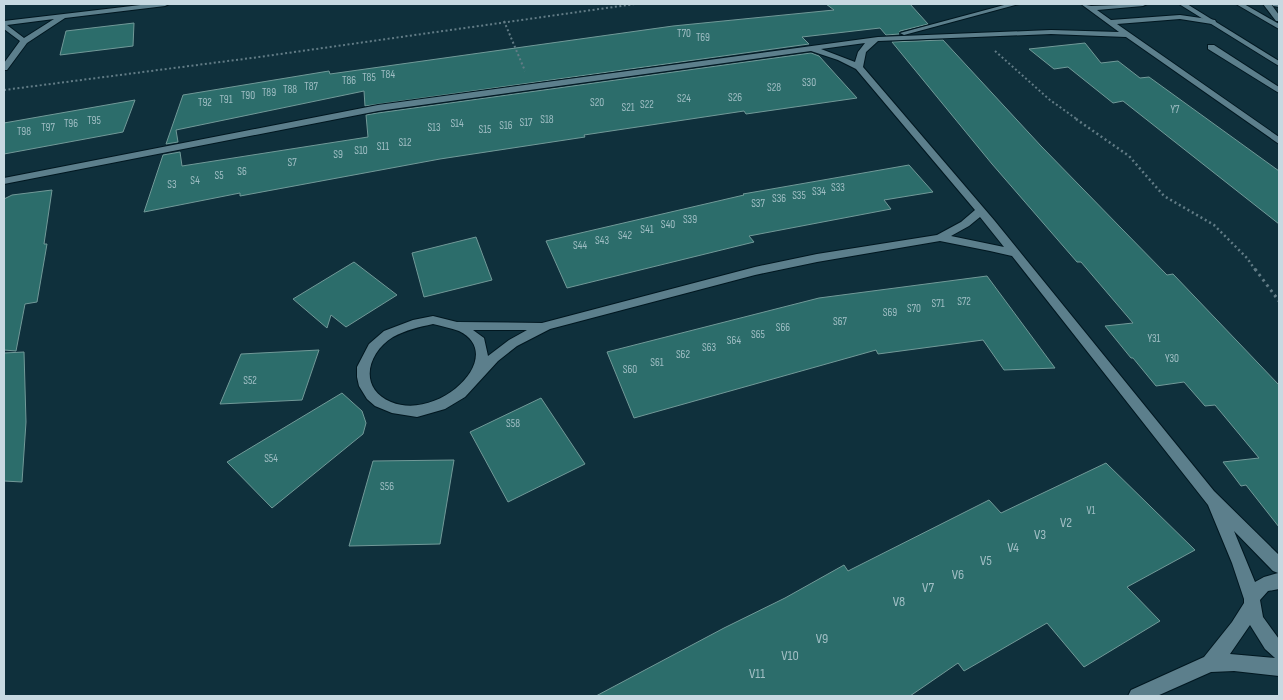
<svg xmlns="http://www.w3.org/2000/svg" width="1283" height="700" font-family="'Sofia Sans Condensed',sans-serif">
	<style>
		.building { fill: #2c6d6b; stroke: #719998 }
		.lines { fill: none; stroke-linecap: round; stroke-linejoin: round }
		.street-casing { stroke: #011720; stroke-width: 2 }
		.secondary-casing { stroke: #011720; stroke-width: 2 }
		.path-far2 { stroke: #627c86; stroke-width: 2; stroke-dasharray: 2 2.5; stroke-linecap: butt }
		.path-far1 { stroke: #627c86; stroke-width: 2.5; stroke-dasharray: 2 3; stroke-linecap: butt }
		.path { stroke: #627c86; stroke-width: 3; stroke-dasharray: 2.5 4; stroke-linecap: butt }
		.street { fill: #5c7f8c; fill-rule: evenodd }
		.secondary { fill: #5c7f8c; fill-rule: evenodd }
		.labels { text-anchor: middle; stroke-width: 5; stroke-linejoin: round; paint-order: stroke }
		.number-label { font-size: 11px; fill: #a0bec4 }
		.near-number-label { font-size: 14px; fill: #a0bec4 }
	</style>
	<rect width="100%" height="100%" fill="#0f303c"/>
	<!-- building -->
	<g class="building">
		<path d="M 826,4 L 910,4 L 928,24 L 900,31 L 899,34 L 886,35 L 880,28 L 802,37 L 809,44 L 365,106 L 364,91 L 176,130 L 178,142 L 166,144 L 183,95 L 329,71 L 330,74 L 673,26 L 834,10 Z"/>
		<path d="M 134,23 L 133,46 L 60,55 L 66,31 Z"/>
		<path d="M 943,40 L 1041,146 L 1121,228 L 1167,275 L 1173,274 L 1279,385 L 1279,527 L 1246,485 L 1241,486 L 1223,462 L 1259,458 L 1215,405 L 1205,406 L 1184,382 L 1156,386 L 1133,358 L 1131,358 L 1105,326 L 1133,323 L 1081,262 L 1077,262 L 992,164 L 892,42 Z"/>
		<path d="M 1085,43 L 1101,63 L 1118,61 L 1140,78 L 1149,77 L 1279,171 L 1279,224 L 1123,101 L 1113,103 L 1068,67 L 1054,69 L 1029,49 Z"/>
		<path d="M 811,53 L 819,56 L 857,98 L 746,114 L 744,111 L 584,135 L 585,137 L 440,159 L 240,196 L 240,193 L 144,212 L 163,155 L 180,152 L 182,166 L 368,137 L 366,115 L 378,113 Z"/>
		<path d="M 135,100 L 123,132 L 4,154 L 4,123 Z"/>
		<path d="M 909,165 L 933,192 L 884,200 L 891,209 L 749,236 L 754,242 L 567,288 L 546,241 L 744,195 L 743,194 Z"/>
		<path d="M 52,190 L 44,244 L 47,244 L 37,302 L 25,304 L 16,351 L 4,350 L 4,199 L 12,195 Z"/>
		<path d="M 476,237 L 492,280 L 424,297 L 412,253 Z"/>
		<path d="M 354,262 L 397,295 L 346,327 L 331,315 L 327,328 L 293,299 Z"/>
		<path d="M 987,276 L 1055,368 L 1004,370 L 983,340 L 878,354 L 876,350 L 634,418 L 607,352 L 819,298 Z"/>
		<path d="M 319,350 L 302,400 L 220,404 L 241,354 Z"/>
		<path d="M 24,352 L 26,422 L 22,482 L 4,481 L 4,353 Z"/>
		<path d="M 342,393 L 362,411 L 366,423 L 363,434 L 272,508 L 227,462 Z"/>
		<path d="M 541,398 L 585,464 L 508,502 L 470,432 Z"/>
		<path d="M 454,460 L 440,544 L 349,546 L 373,461 Z"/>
		<path d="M 1106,463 L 1195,550 L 1127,587 L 1160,621 L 1084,667 L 1047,623 L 964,671 L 958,663 L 910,696 L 596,696 L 724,628 L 785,598 L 844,565 L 848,571 L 989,500 L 1001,513 Z"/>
	</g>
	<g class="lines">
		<defs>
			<g id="street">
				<path d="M 149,4 L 169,4 L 165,6 L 65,18 L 27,43 L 7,70 L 4,70 L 4,63 L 20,41 L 4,29 L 4,21 ZM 54,19 L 24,38 L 7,25 Z"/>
				<path d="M 1008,4 L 1019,4 L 904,35 L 900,33 Z"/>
				<path d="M 1081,4 L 1091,6 L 1147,4 L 1143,6 L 1097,10 L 1111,20 L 1180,15 L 1215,20 L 1216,22 L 1212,24 L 1180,19 L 1117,24 L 1279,137 L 1279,144 L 1126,37 L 1051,34 L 878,41 L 866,52 L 863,67 L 994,220 L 1214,491 L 1279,555 L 1279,589 L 1268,591 L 1260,600 L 1263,617 L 1279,639 L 1279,676 L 1234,671 L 1211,672 L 1157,696 L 1128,696 L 1131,690 L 1204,657 L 1232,622 L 1244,603 L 1244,599 L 1232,563 L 1208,505 L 1012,256 L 990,251 L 940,241 L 817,262 L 755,275 L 550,329 L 517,346 L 498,361 L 465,397 L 445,409 L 417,417 L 392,413 L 375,406 L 367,399 L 359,386 L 357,377 L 357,367 L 369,344 L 384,331 L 413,320 L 433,316 L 457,322 L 542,323 L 755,267 L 817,254 L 937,235 L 961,222 L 975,210 L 856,69 L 838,60 L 811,51 L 378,111 L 4,184 L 4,178 L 378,105 L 878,37 L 1051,30 L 1119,32 ZM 865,43 L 858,52 L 855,62 L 821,49 ZM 980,217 L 1004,247 L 951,236 L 969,226 ZM 433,324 C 441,326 451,328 459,331 C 508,355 440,422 391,402 C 358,388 367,353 393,337 C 406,330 419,327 433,324 ZM 473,330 L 527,330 L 509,340 L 488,356 L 484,338 ZM 1234,531 L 1273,571 L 1278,573 L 1264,577 L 1255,582 ZM 1250,625 L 1265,649 L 1275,658 L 1230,654 Z"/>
				<path d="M 1272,4 L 1279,4 L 1279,7 L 1273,6 Z"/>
				<path d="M 1208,45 L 1214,45 L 1279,87 L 1279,93 L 1208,49 Z"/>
			</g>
			<g id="secondary">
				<path d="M 1179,4 L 1187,4 L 1279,61 L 1279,66 Z"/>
				<path d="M 1236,4 L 1244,4 L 1279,24 L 1279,29 Z"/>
				<path d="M 1263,4 L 1271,4 L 1279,15 L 1279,21 L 1276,21 Z"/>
			</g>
		</defs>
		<!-- street casing -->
		<use href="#street" class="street-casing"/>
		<!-- secondary casing -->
		<use href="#secondary" class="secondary-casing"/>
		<!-- path-far2 -->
		<g class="path-far2">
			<path d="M 504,21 L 525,71"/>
			<path d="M 995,51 L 1050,100 L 1078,120"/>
			<path d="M 4,90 L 259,57 L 635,4"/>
		</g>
		<!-- path-far1 -->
		<path class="path-far1" d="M 1076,119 L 1129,156 L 1164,196 L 1214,225 L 1247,258 L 1256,271"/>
		<!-- path -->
		<path class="path" d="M 1255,269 L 1279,301"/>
		<!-- street -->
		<use href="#street" class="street"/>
		<!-- secondary -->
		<use href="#secondary" class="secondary"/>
	</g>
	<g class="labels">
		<!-- number labels -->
		<g class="number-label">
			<text x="684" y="37">T70</text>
			<text x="703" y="41">T69</text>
			<text x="388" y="78">T84</text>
			<text x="369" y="81">T85</text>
			<text x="349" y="84">T86</text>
			<text x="809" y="86">S30</text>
			<text x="311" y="90">T87</text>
			<text x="774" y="91">S28</text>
			<text x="290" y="93">T88</text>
			<text x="269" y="96">T89</text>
			<text x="248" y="99">T90</text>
			<text x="735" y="101">S26</text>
			<text x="684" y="102">S24</text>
			<text x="226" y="103">T91</text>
			<text x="205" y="106">T92</text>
			<text x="597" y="106">S20</text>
			<text x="647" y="108">S22</text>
			<text x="628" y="111">S21</text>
			<text x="1175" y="113">Y7</text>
			<text x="547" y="123">S18</text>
			<text x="94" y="124">T95</text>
			<text x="526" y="126">S17</text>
			<text x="71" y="127">T96</text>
			<text x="457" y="127">S14</text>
			<text x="506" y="129">S16</text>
			<text x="48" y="131">T97</text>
			<text x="434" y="131">S13</text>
			<text x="485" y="133">S15</text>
			<text x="24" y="135">T98</text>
			<text x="405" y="146">S12</text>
			<text x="383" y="150">S11</text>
			<text x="361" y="154">S10</text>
			<text x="338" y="158">S9</text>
			<text x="292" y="166">S7</text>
			<text x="242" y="175">S6</text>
			<text x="219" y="179">S5</text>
			<text x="195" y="184">S4</text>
			<text x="172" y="188">S3</text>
			<text x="838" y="191">S33</text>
			<text x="819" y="195">S34</text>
			<text x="799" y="199">S35</text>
			<text x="779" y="202">S36</text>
			<text x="758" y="207">S37</text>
			<text x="690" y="223">S39</text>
			<text x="668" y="228">S40</text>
			<text x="647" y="233">S41</text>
			<text x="625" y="239">S42</text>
			<text x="602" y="244">S43</text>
			<text x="580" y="249">S44</text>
			<text x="964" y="305">S72</text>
			<text x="938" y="307">S71</text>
			<text x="914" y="312">S70</text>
			<text x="890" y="316">S69</text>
			<text x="840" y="325">S67</text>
			<text x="783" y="331">S66</text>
			<text x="758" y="338">S65</text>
			<text x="1154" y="342">Y31</text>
			<text x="734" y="344">S64</text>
			<text x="709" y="351">S63</text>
			<text x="683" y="358">S62</text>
			<text x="1172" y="362">Y30</text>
			<text x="657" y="366">S61</text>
			<text x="630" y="373">S60</text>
			<text x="250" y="384">S52</text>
			<text x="513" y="427">S58</text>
			<text x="271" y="462">S54</text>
			<text x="387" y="490">S56</text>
			<text x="1091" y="514">V1</text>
		</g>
		<!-- near-number labels -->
		<g class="near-number-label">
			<text x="1066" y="527">V2</text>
			<text x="1040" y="539">V3</text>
			<text x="1013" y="552">V4</text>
			<text x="986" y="565">V5</text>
			<text x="958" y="579">V6</text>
			<text x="928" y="592">V7</text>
			<text x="899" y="606">V8</text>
			<text x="822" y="643">V9</text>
			<text x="790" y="660">V10</text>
			<text x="757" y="678">V11</text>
		</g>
	</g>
	<!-- border -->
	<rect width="1283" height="700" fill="none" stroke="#c7d9e1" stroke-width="10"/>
</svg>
